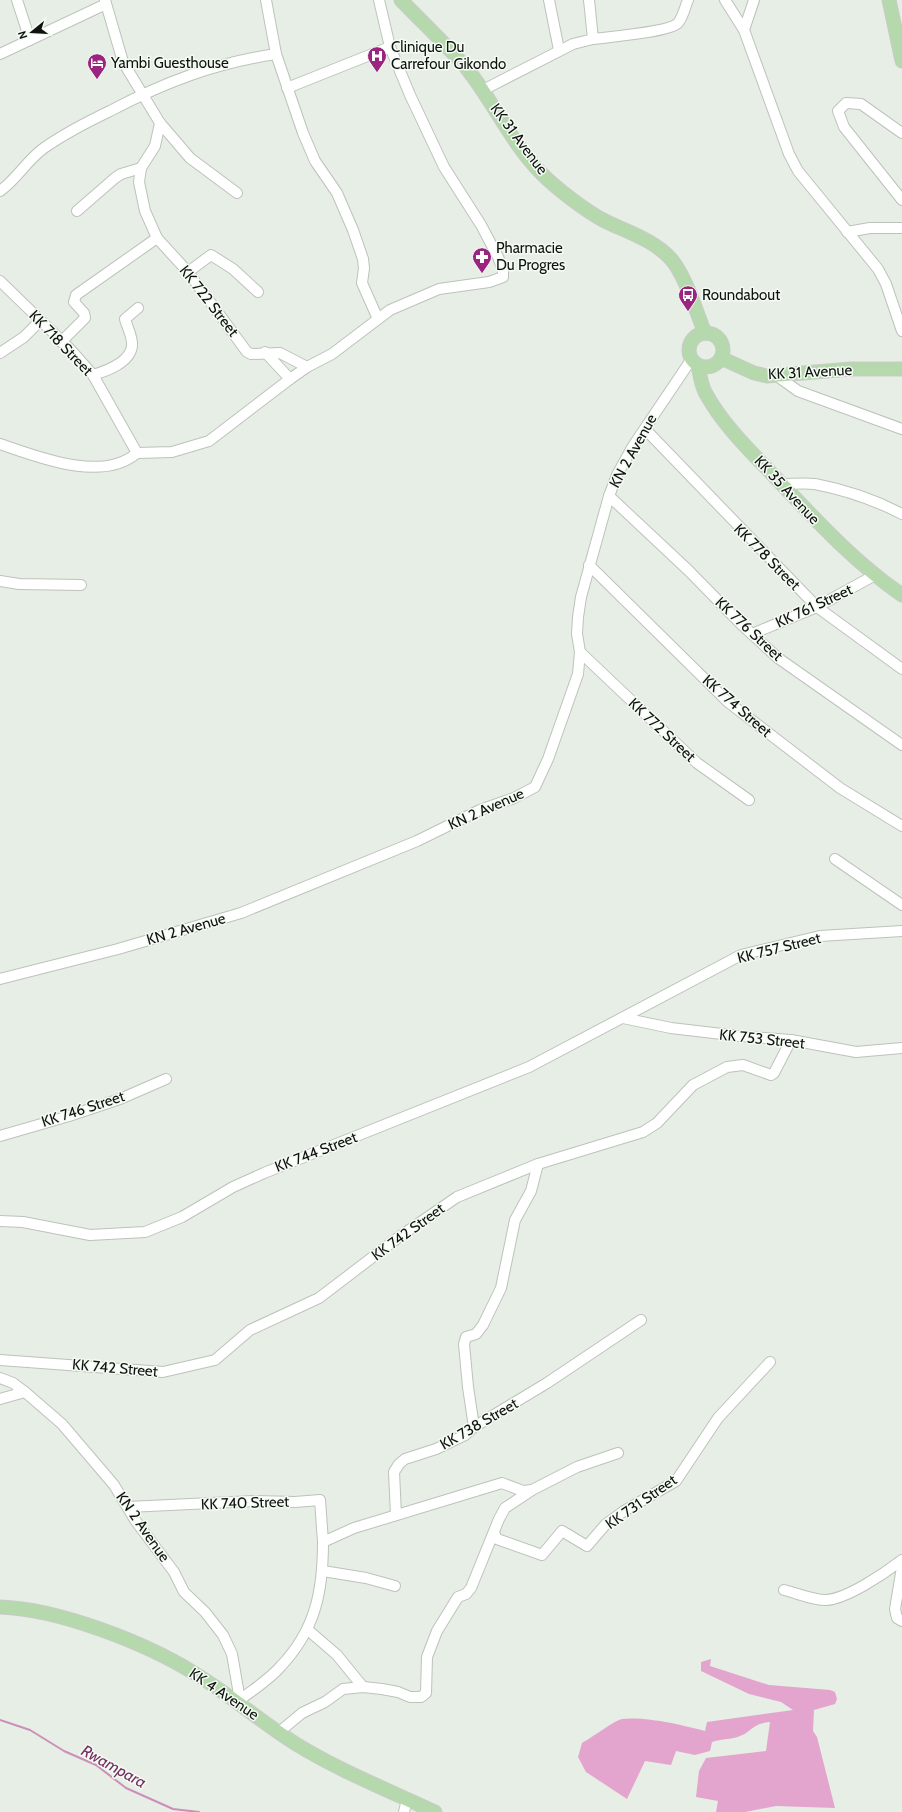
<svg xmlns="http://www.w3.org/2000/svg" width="902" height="1812" font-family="Cabin,sans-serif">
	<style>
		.forest { fill: #e3a4ce }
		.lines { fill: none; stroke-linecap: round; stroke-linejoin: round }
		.stream { stroke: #cc8fb9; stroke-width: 2 }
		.minor-casing { stroke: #bcc3bb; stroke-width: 12 }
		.major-casing { stroke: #cacbca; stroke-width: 15 }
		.minor { stroke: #fff; stroke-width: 10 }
		.major { stroke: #b5d8ad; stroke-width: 13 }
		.labels { text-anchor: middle; stroke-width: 3; stroke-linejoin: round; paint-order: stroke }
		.poi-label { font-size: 15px; fill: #101210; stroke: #f4fbf3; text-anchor: start }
		.street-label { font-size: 15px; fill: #101210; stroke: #f4fbf3 }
		.water-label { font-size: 16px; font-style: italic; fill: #752d62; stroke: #f4fbf3 }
	</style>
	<rect width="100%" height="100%" fill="#e7eee5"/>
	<!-- forest -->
	<path class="forest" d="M 711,1659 L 710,1666 L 769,1685 L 830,1690 L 835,1692 L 837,1699 L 835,1704 L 814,1710 L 813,1731 L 817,1737 L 835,1808 L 776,1806 L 745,1812 L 716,1812 L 718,1801 L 696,1797 L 699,1771 L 706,1758 L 766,1751 L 770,1722 C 751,1724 754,1730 740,1736 C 735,1739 720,1739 712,1742 L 710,1751 L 695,1755 L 676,1751 L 671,1765 L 645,1761 L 627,1799 L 586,1772 L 578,1757 L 582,1743 C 590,1739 615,1720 622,1719 C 645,1716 683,1725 705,1731 L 707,1722 L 793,1710 L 781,1702 L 749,1694 L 701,1671 L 701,1662 Z"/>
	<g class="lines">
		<!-- stream -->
		<path class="stream" d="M 0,1720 L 30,1730 L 64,1751 L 96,1765 L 126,1788 L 173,1809 L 199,1812"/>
		<defs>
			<g id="minor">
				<path d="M 17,0 L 30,40"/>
				<path d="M 105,0 L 123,62 L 160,123 L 190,158 L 237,193"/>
				<path d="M 266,0 L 276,54 L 303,133 L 315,161 L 337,193 L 353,230 L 363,259 L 364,268 L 362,283 L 378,319"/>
				<path d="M 549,0 L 559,50"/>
				<path d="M 725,0 L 744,30 L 789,154 L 798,171 L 878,269 L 886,284 L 902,331"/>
				<path d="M 744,30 L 754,0"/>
				<path d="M 593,39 C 608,37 670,32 678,23 C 683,17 685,7 688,0"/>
				<path d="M 0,54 L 106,4"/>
				<path d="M 287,88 L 390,47"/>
				<path d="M 483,90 L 573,44 L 593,39 L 589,0"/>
				<path d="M 160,123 L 155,146 L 141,168 L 139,182 L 145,211 L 157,238 L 188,272 L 247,352 L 251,354 L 280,353 L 307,367"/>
				<path d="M 902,133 L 861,104 L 846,103 L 838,111 L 844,127 L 902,200"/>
				<path d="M 0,191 C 17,179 27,160 44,148 C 64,134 87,122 110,111 C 165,82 215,63 276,54"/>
				<path d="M 77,211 L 115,178 L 121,174 L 141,168"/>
				<path d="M 847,232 L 870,228 L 902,228"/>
				<path d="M 188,272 L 211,255 L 233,269 L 258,292"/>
				<path d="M 0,281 L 70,349 L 93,375 L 137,453"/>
				<path d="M 61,342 L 85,318 L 84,313 L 74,302 L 76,295 L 157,238"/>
				<path d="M 265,352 L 290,379"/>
				<path d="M 0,353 L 24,337 L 40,321"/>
				<path d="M 93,375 C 106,371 130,363 132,346 C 133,337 127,327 125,319 L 138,308"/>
				<path d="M 777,376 L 798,391 L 902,429"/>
				<path d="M 645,429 L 817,607 L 902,669"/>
				<path d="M 0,444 C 38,457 102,483 137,453"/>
				<path d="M 137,453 L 172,452 L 209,441 L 290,379 L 307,367 L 332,354 L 390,310 L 439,289 L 489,282 L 503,277 L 503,270 L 498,257 L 481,225 L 444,167 L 410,95 L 390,47 L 379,0"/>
				<path d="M 781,484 C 792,484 805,483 815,484 C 846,490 875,500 902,514"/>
				<path d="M 609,496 L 688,570 L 741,624 L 778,658 L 902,745"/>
				<path d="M 589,565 L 728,702 L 840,788 L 902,826"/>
				<path d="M 0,581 L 19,584 L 81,585"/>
				<path d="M 752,634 L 817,607 L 875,575"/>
				<path d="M 580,652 L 697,763 L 749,800"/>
				<path d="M 835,859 L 902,905"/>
				<path d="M 0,979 L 118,949 L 241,913 L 417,841 L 480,810 L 514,798 L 535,787 L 548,759 L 578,674 L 580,652 L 577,634 L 578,617 L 581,597 L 609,496 L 617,475 L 633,446 L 691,360"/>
				<path d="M 623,1018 L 671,1028 L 739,1036 L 791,1040 L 856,1052 L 902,1048"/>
				<path d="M 0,1136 L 69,1116 L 120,1099 L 166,1079"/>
				<path d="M 0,1221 L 23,1222 L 90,1235 L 145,1232 L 182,1217 L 233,1187 L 264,1173 L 529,1067 L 741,955 L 820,936 L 902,931"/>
				<path d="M 0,1360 L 163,1372 L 215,1360 L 250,1330 L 319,1298 L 399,1237 L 457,1197 L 538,1164 L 643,1132 L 657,1123 L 693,1085 L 727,1067 L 743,1065 L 771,1075 L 774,1073 L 791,1040"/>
				<path d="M 0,1378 L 13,1383 L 25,1392 L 62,1424 L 114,1485 L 135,1520 L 174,1572 L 184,1592 L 205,1612 L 223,1635 L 232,1654 L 241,1706"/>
				<path d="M 0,1399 L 25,1392"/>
				<path d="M 474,1427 L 468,1387 L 464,1344 L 466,1337 L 476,1334 L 483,1325 L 501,1288 L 515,1220 L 531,1191 L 538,1164"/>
				<path d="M 128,1507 L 253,1501 L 295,1502 L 320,1500 L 323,1542"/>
				<path d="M 396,1515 L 394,1472 L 399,1464 L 405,1459 L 436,1449 L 465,1435 L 474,1427 L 547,1383 L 641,1320"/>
				<path d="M 494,1533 L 497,1539 L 542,1555 L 562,1531 L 587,1546 L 606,1524 L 624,1511 L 676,1481 L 718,1418 L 770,1362"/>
				<path d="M 902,1567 L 895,1609 L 897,1618 L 902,1621"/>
				<path d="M 323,1571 L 366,1578 L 395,1586"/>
				<path d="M 784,1590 C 797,1593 812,1600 826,1600 C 847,1599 885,1573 902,1560"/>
				<path d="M 308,1630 L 337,1655 L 363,1687"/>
				<path d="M 241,1699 C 254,1689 270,1679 281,1666 C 316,1629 323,1590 323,1542 L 354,1528 L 502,1483 L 523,1491 L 532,1490"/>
				<path d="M 278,1733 L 302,1713 L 325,1702 L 343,1689 L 363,1687 L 382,1689 L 398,1692 L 410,1697 L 421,1697 L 426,1693 L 427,1657 L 437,1631 L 458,1597 L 466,1594 L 471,1588 L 499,1519 L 505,1508 L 532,1490 L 577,1467 L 618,1453"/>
				<path d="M 404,1812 L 407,1799"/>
			</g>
			<g id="major">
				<path d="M 401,0 C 423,23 448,46 468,70 C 494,103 512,144 542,174 C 557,189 586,211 605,221 C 627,232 654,240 671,259 C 685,275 696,311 705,333"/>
				<path d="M 889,0 L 902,61"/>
				<circle cx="706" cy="350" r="17"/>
				<path d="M 721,358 L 754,373 L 767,376 L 851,369 L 902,369"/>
				<path d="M 698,366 C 700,375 701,384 705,392 C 722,424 750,451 775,477 C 815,519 854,562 902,595"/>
				<path d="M 0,1607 C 58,1609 144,1642 194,1673 C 229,1694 261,1722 296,1744 C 340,1771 388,1790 435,1812"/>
			</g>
		</defs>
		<!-- minor casing -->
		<use href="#minor" class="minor-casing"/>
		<!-- major casing -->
		<use href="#major" class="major-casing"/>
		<!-- minor -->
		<use href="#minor" class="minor"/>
		<!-- major -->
		<use href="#major" class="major"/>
	</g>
	<!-- icons -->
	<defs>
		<symbol id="hospital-pin" viewBox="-11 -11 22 30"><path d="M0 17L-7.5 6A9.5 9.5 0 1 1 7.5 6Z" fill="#9a247f" stroke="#f4fbf3"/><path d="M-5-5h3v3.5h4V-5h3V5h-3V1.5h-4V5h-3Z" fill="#fff"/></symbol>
		<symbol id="hotel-pin" viewBox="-11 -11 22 30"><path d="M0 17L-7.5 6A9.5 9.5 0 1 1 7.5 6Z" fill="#9a247f" stroke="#f4fbf3"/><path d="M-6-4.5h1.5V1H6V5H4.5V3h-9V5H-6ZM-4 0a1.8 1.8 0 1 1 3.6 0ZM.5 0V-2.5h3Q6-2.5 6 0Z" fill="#fff"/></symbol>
		<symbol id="pharmacy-pin" viewBox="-11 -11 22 30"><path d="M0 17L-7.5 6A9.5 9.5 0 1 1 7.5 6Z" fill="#9a247f" stroke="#f4fbf3"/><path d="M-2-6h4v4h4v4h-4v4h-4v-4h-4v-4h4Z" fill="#fff"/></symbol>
		<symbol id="bus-pin" viewBox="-11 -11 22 30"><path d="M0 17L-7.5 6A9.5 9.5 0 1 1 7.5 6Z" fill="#9a247f" stroke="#f4fbf3"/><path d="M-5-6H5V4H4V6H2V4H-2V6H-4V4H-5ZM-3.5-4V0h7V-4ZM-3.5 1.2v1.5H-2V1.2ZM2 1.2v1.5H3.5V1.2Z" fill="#fff"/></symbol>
	</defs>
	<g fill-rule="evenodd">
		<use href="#hospital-pin" x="366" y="45" width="22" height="30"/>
		<use href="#hotel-pin" x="86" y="52" width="22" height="30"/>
		<use href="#pharmacy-pin" x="471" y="246" width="22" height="30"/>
		<use href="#bus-pin" x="677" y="284" width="22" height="30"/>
	</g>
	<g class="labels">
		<!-- poi labels -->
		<g class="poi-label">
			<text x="391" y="52">Clinique Du<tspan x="391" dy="17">Carrefour Gikondo</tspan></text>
			<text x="111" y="68">Yambi Guesthouse</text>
			<text x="496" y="253">Pharmacie<tspan x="496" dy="17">Du Progres</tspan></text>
			<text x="702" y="300">Roundabout</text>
		</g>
		<!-- street labels -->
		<g class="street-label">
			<text transform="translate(519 139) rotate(53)" y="5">KK 31 Avenue</text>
			<text transform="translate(209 301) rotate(52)" y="5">KK 722 Street</text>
			<text transform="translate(61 343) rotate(46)" y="5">KK 718 Street</text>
			<text transform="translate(810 372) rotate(-3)" y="5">KK 31 Avenue</text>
			<text transform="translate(633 451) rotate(-61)" y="5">KN 2 Avenue</text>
			<text transform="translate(787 490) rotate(47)" y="5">KK 35 Avenue</text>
			<text transform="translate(767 557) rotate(45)" y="5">KK 778 Street</text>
			<text transform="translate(814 606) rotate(-25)" y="5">KK 761 Street</text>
			<text transform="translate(749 629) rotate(43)" y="5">KK 776 Street</text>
			<text transform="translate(737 706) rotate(41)" y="5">KK 774 Street</text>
			<text transform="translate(662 730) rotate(43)" y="5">KK 772 Street</text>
			<text transform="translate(486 809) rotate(-24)" y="5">KN 2 Avenue</text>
			<text transform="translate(186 929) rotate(-16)" y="5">KN 2 Avenue</text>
			<text transform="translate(779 948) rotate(-14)" y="5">KK 757 Street</text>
			<text transform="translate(762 1039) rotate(6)" y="5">KK 753 Street</text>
			<text transform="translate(83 1109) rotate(-18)" y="5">KK 746 Street</text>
			<text transform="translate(316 1152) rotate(-21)" y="5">KK 744 Street</text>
			<text transform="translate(408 1232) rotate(-36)" y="5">KK 742 Street</text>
			<text transform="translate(115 1368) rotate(5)" y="5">KK 742 Street</text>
			<text transform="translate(479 1424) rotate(-30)" y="5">KK 738 Street</text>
			<text transform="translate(641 1502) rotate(-35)" y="5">KK 731 Street</text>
			<text transform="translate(245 1503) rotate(-2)" y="5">KK 740 Street</text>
			<text transform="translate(143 1527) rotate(55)" y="5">KN 2 Avenue</text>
			<text transform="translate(224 1694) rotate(34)" y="5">KK 4 Avenue</text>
		</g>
		<!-- water labels -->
		<g class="water-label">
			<text transform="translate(114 1766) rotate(29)" y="6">Rwampara</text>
		</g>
	</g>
	<!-- north arrow -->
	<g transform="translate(32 32) rotate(252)" stroke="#f4fbf3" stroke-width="3" paint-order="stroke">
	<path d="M0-3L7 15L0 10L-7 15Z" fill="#101210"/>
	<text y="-6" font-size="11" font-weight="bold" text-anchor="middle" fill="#101210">N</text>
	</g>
</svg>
